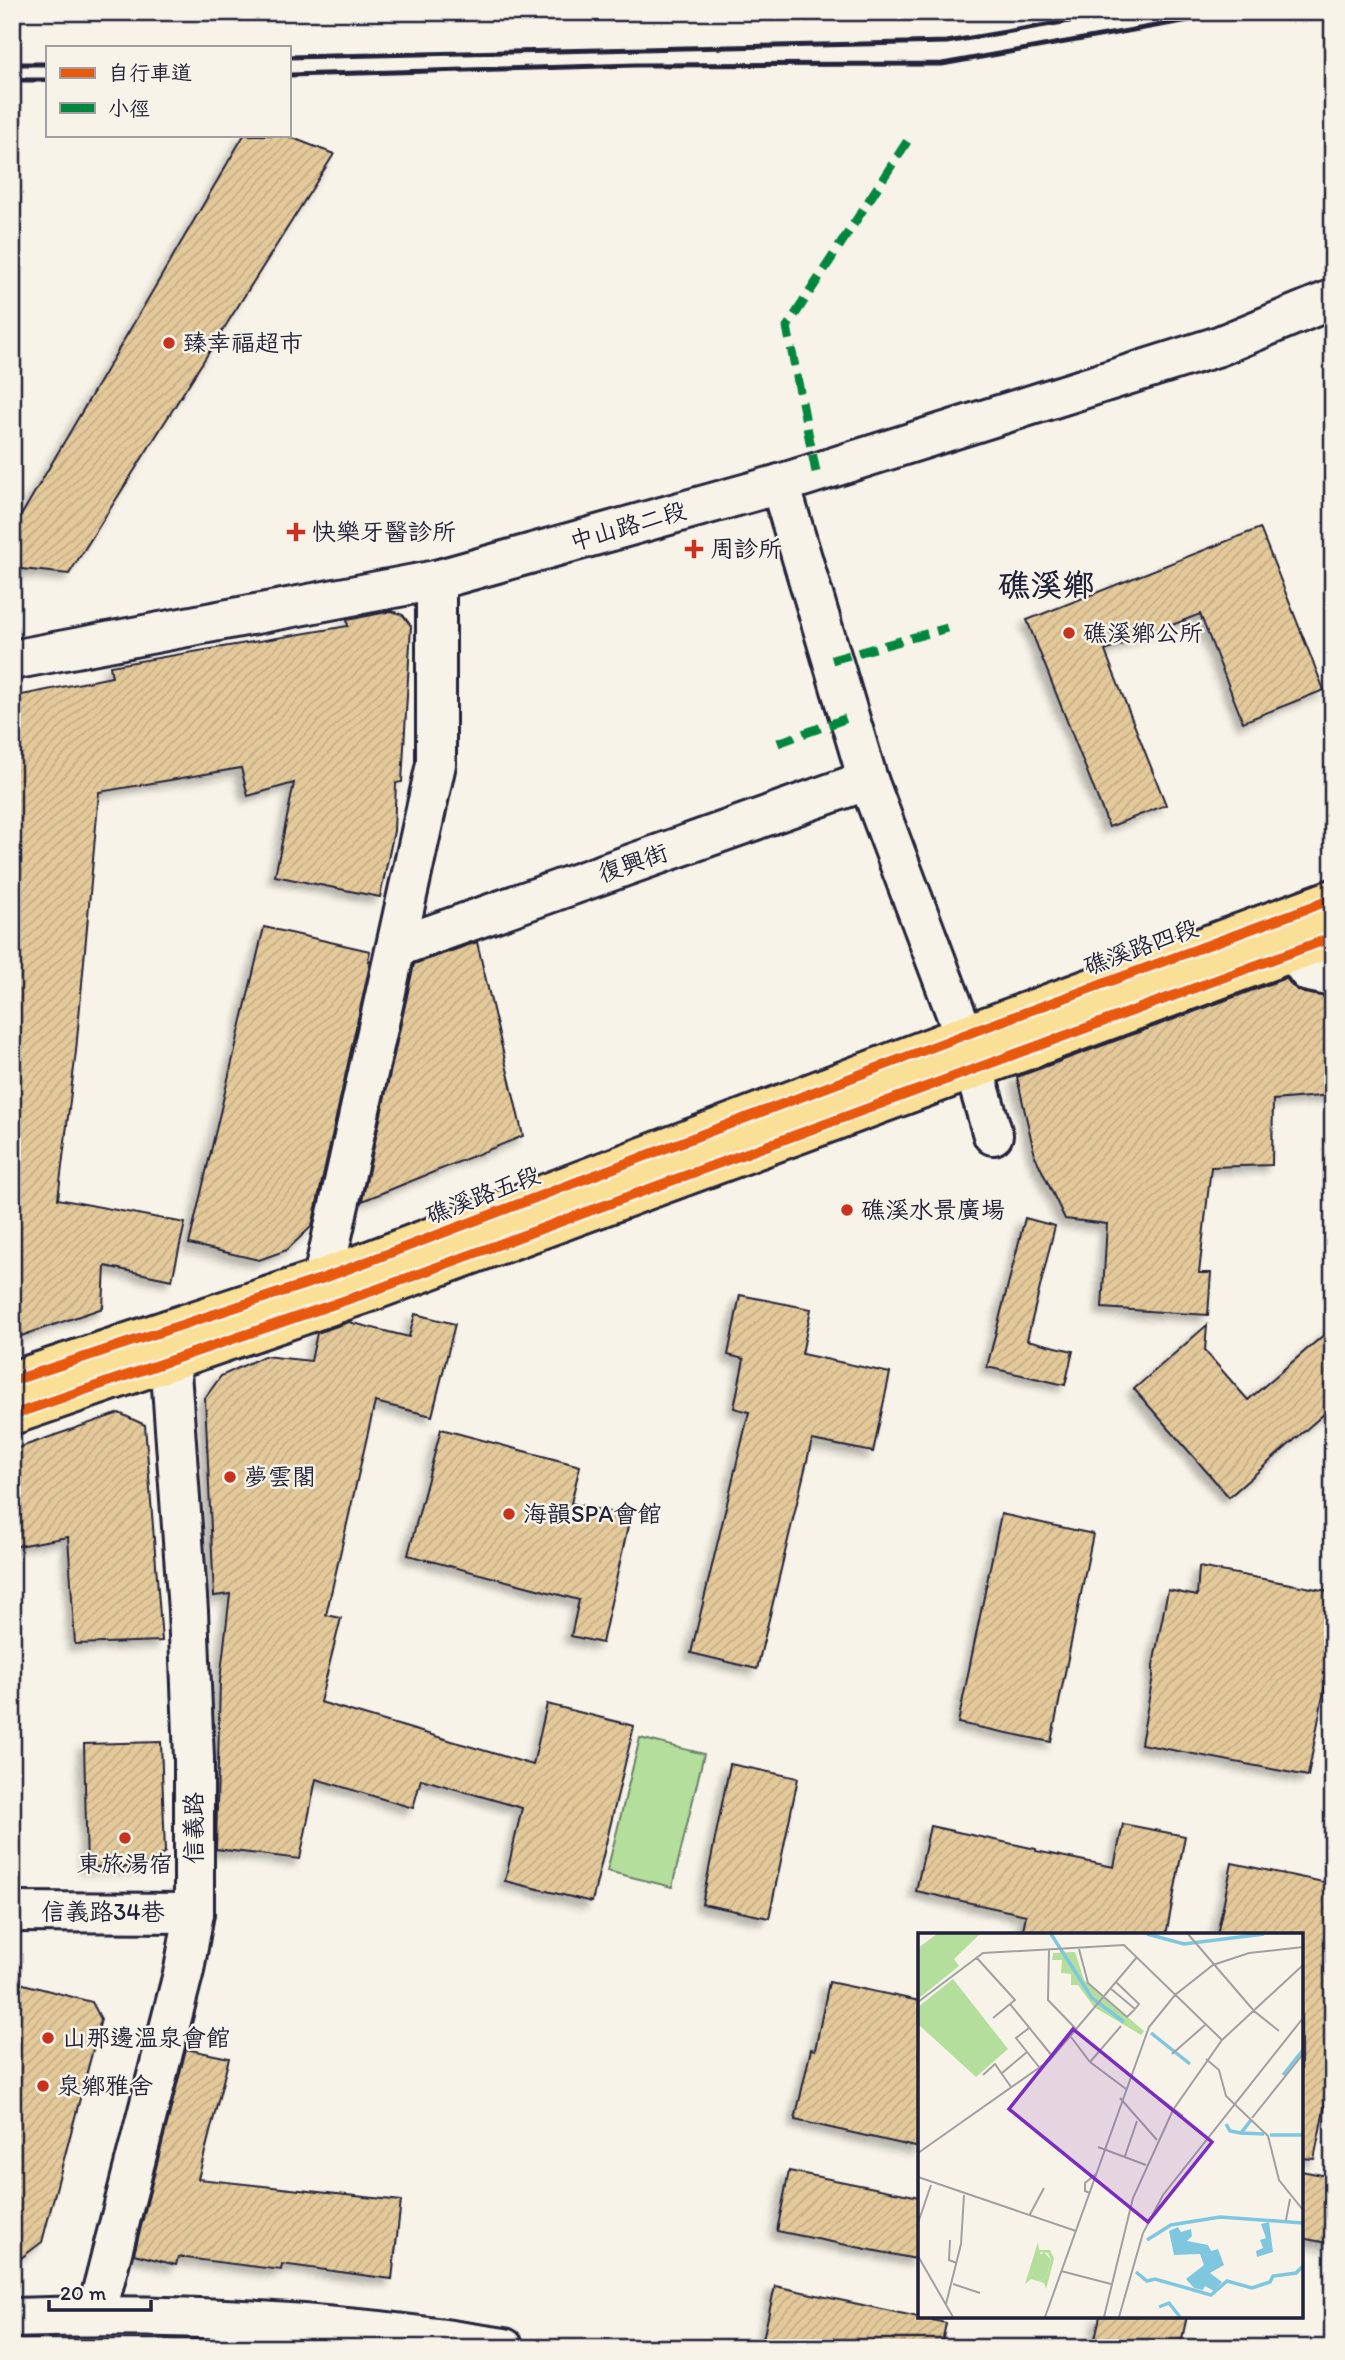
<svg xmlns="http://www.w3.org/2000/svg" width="1345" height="2360" font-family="Itim,'LXGW WenKai TC',sans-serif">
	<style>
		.green { fill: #b4de9b; stroke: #6b806b; stroke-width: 2 }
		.building { fill: url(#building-hatch); stroke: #22223b; stroke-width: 2; filter: url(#shadow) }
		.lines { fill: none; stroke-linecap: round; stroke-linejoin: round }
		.minor-casing { stroke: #22223b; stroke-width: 44 }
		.major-casing { stroke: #22223b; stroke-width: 44 }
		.minor { stroke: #f7f3e8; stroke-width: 38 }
		.major { stroke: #fadf96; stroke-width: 38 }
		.rail { stroke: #22223b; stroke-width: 5 }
		.quiet { stroke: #00873e; stroke-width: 9; stroke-dasharray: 18 9; stroke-linecap: butt }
		.cycleway-casing { stroke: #f7f3e8; stroke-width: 15 }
		.cycleway { stroke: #e8590c; stroke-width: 10 }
		.poi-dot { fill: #c8321e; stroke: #f7f3e8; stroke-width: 2.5 }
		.labels { text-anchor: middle; stroke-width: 5; stroke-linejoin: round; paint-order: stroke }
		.poi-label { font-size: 24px; fill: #22223b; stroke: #f7f3e8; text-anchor: start }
		.street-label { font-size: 24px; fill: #22223b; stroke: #f7f3e8 }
		.district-label { font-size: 32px; font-weight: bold; fill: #22223b; stroke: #f7f3e8 }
		.inset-river { fill: none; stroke: #7ec7de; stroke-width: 3.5 }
		.inset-road { fill: none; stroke: #a29fa3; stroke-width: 2 }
		.view { fill: #7b2cbf; fill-opacity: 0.15; stroke: #7b2cbf; stroke-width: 3.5 }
		.inset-edge { fill: none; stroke: #22223b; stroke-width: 3.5 }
	</style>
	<defs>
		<pattern id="building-hatch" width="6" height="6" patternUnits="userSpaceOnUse" patternTransform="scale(1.75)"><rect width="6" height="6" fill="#e4ca9a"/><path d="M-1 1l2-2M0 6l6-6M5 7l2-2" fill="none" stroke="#c3ad86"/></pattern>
		<filter id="shadow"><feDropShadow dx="-6" dy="6" stdDeviation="3.5" flood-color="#0004"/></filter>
	</defs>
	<rect width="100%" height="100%" fill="#f7f3e8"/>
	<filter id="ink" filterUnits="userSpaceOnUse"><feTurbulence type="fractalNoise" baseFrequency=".0143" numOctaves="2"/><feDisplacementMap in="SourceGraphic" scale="14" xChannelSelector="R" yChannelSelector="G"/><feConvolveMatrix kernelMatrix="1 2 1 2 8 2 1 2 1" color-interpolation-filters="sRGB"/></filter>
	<g filter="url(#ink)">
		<!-- green -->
		<path class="green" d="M 640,1738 L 704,1754 L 672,1887 L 607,1871 Z"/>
		<!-- building -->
		<g class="building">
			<path d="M 244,135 L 285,135 L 334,154 L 69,574 L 12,568 L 12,531 Z"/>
			<path d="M 1260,528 L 1324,690 L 1243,722 L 1200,614 L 1105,651 L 1166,805 L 1109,827 L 1027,620 Z"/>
			<path d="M 392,611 L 403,615 L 411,626 L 402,782 L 396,783 L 394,831 L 380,897 L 275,876 L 294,783 L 248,796 L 241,768 L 99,792 L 76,1051 L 58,1199 L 185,1223 L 172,1280 L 105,1266 L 103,1308 L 12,1339 L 12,697 L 112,677 L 110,666 L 348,626 L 347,620 Z"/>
			<path d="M 264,927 L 370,951 L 368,961 L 371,960 L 312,1226 L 287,1250 L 259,1260 L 189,1244 Z"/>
			<path d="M 477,942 L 523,1136 L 362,1201 L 414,964 Z"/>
			<path d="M 1286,978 L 1292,986 L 1304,993 L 1333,998 L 1333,1095 L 1273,1100 L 1272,1165 L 1211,1167 L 1199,1273 L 1211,1273 L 1208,1315 L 1102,1308 L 1107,1224 L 1065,1219 L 1035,1156 L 1017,1077 Z"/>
			<path d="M 1025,1218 L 1055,1226 L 1027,1340 L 1073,1351 L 1065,1385 L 987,1367 Z"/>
			<path d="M 740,1295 L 811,1309 L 802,1354 L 890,1373 L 873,1452 L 812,1440 L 757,1669 L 691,1653 L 749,1412 L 734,1408 L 744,1359 L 728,1355 Z"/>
			<path d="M 415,1314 L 455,1324 L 432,1416 L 375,1402 L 326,1615 L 341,1618 L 320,1702 L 533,1765 L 547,1704 L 634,1726 L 592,1902 L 505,1881 L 522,1808 L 421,1779 L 413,1808 L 316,1779 L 300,1859 L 216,1849 L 220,1681 L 230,1594 L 214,1596 L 205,1398 L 221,1376 L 264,1356 L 311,1361 L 317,1333 L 349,1322 L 409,1337 Z"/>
			<path d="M 1207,1325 L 1205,1351 L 1248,1400 L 1333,1327 L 1333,1406 L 1229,1497 L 1134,1389 Z"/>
			<path d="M 119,1413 L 145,1425 L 162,1641 L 75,1644 L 68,1537 L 12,1547 L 12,1450 Z"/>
			<path d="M 441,1429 L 580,1466 L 571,1503 L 630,1517 L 602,1643 L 571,1636 L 579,1600 L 408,1555 Z"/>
			<path d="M 1001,1514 L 1093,1534 L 1051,1742 L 958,1723 Z"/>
			<path d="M 1199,1567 L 1333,1592 L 1333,1659 L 1330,1658 L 1308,1776 L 1141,1744 L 1153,1676 L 1153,1665 L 1168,1590 L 1197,1596 Z"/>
			<path d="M 161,1742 L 165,1852 L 142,1867 L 87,1867 L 84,1744 Z"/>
			<path d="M 730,1764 L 798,1778 L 769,1918 L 702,1904 Z"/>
			<path d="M 1123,1824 L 1185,1836 L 1166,1935 L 1022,1935 L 1026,1915 L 916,1891 L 930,1826 L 1036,1849 L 1036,1851 L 1114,1867 Z"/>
			<path d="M 1232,1863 L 1333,1884 L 1333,2066 L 1314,2159 L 1301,2158 L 1301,1935 L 1217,1935 Z"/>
			<path d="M 12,1981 L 92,2002 L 101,2019 L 42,2242 L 12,2265 Z"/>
			<path d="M 829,1982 L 920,2001 L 920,2148 L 795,2120 L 811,2049 L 815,2050 Z"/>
			<path d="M 186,2049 L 229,2058 L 198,2179 L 401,2201 L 392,2279 L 282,2264 L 281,2270 L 178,2257 L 176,2265 L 134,2254 Z"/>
			<path d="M 789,2171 L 920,2197 L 920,2239 L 916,2259 L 777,2231 Z"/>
			<path d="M 1301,2171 L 1333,2177 L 1333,2244 L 1301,2238 Z"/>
			<path d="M 775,2286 L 946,2323 L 941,2348 L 761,2348 Z"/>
			<path d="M 1100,2316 L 1187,2316 L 1180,2348 L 1093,2348 Z"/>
		</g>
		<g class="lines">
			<defs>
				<g id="minor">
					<path d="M 780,484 L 868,780 L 964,1035 L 993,1135"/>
					<path d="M 12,660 L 436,580 L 780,484 L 1219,346 L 1333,299"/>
					<path d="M 1281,920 L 1294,952 L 1309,972 L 1333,977"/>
					<path d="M 397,947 L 868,780"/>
					<path d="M 317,1305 L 436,764 L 436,580"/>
					<path d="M 12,1912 L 194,1913"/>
					<path d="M 96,2315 L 184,1970 L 194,1913 L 194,1758 L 188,1611 L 168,1330"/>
					<path d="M 12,2318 C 174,2312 344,2322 504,2348"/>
				</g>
				<g id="major">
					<path d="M 12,1381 L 324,1278 L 964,1035 L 1333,899"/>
					<path d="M 12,1415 L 375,1290 L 1333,937"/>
				</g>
			</defs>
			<!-- minor casing -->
			<use href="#minor" class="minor-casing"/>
			<!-- major casing -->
			<use href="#major" class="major-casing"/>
			<!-- minor -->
			<use href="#minor" class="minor"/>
			<!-- major -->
			<use href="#major" class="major"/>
			<!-- rail -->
			<g class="rail">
				<path d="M 289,57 L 947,42 L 1122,12"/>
				<path d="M 12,64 L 47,64"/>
				<path d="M 289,75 L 636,65 L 942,64 L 1234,12"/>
				<path d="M 12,80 L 47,80"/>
			</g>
			<!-- quiet -->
			<g class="quiet">
				<path d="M 816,472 L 787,327 L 910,137"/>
				<path d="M 832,660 L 947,628"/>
				<path d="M 778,743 L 850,717"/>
			</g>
			<defs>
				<g id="cycleway">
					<path d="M 12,1381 L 324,1278 L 964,1035 L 1333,899"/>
					<path d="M 12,1415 L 375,1290 L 1333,937"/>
				</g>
			</defs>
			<!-- cycleway casing -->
			<use href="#cycleway" class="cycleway-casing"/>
			<!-- cycleway -->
			<use href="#cycleway" class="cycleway"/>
		</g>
	</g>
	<!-- markers -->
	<g class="poi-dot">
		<circle cx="169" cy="343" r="7"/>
		<path d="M292.5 521.5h7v7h7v7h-7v7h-7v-7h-7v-7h7z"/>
		<path d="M690.5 538.5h7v7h7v7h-7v7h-7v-7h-7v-7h7z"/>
		<circle cx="1069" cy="633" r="7"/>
		<circle cx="847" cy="1210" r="7"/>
		<circle cx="230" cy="1477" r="7"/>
		<circle cx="509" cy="1514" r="7"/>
		<circle cx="125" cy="1838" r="7"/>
		<circle cx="48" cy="2038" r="7"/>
		<circle cx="43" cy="2086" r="7"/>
	</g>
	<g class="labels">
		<!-- poi labels -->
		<g class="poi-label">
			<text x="183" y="351">臻幸福超市</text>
			<text x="312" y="540">快樂牙醫診所</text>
			<text x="710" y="557">周診所</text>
			<text x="1083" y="641">礁溪鄉公所</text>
			<text x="861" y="1218">礁溪水景廣場</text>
			<text x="244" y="1485">夢雲閣</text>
			<text x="523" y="1522">海韻SPA會館</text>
			<text x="125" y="1872" text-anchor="middle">東旅湯宿</text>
			<text x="62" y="2046">山那邊溫泉會館</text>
			<text x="57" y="2094">泉鄉雅舍</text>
		</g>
		<!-- street labels -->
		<g class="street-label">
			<text transform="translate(628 526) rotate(-16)" y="8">中山路二段</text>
			<text transform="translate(633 863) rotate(-19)" y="8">復興街</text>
			<text transform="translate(1141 947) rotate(-20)" y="8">礁溪路四段</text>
			<text transform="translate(483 1195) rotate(-21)" y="8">礁溪路五段</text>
			<text transform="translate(194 1828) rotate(-90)" y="8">信義路</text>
			<text x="103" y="1920">信義路34巷</text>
		</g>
		<!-- district labels -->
		<g class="district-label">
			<text x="1046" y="596">礁溪鄉</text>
		</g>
	</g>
	<!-- overview -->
	<g transform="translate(918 1933)">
		<rect width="385" height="385" fill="#f7f3e8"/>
		<path d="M 126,319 L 133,327 L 128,345 L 122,348 L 114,341 L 120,323 Z" fill="#b4de9b"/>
		<path d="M 19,1 L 62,1 L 36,26 L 41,33 L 0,66 L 0,15 ZM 157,19 L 166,47 L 226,98 L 223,102 L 176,74 L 160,52 L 153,52 L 153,41 L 143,40 L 144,27 L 134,27 L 135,20 ZM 35,46 L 90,116 L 58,144 L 0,91 L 0,74 ZM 120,309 L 121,317 L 132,317 L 136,326 L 128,356 L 126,350 L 113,346 L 107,351 ZM 123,319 L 130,320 L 133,327 L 128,345 L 122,348 L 114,341 Z" fill="#b4de9b" fill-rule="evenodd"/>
		<path d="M 351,289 L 355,319 L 339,324 L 338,318 L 345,315 L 342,307 L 348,305 L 343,291 ZM 260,294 L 263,299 L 273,296 L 274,303 L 269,308 L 290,312 L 293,318 L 300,316 L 306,332 L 292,340 L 304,349 L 296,358 L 287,353 L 285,357 L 276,355 L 268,346 L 286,332 L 282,321 L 256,322 L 251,298 Z" fill="#7ec7de"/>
		<path class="inset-river" d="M 133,1 L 174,65 L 206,89M 229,1 L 266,11 L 346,1M 233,100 L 272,131M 365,142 L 385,117M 308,191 L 312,198 L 323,200 L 333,187M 323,200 L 346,201M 352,202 L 385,202M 229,307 L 253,292 L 302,284 L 385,290M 218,339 L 229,348 L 237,346 L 293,362 L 309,348 L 334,355 L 352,349 L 355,343 L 378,340 L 385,333M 241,374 L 251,370 L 262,384"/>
		<path class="inset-road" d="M 270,1 L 336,78 L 361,98M 161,16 L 170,50 L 209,84 L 217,76M 131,17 L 130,67 L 159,97M 58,24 L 97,67 L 75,85M 198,49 L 221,71 L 217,76M 192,55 L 217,76M 0,69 L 65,20 L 206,12 L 304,107M 92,71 L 135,124M 111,95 L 98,105 L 121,134M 153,104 L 172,129 L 208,156M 254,121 L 287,92M 288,126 L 301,137 L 308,163 L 350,203 L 361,247 L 385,277M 172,129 L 203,93M 84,140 L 109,119M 65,142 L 77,131 L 93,154M 232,158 L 265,183M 202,165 L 239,207M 334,185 L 385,121M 180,214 L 228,232M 0,220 L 132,127 L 219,24M 207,223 L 219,188M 0,244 L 158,298M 172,260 L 167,258 L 167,250 L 178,241M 111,283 L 126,255M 368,287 L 372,266M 0,290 L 13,252M 32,307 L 31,327 L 39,330M 0,323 L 35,384M 143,338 L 193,351M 35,351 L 62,360M 28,371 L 43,311 L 46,262M 127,384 L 231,94 L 257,62 L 295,32 L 331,20 L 385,14M 186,384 L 215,265 L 255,177 L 304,107 L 385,32M 201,384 L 225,300 L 245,262 L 385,85"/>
		<path class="view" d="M 155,96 L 294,209 L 230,289 L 91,176 Z"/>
		<rect width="385" height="385" class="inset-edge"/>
	</g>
	<!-- margin -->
	<rect width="1345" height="2360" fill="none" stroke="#f7f3e8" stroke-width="42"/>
	<rect x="21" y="21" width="1303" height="2318" fill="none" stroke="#22223b" stroke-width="2.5" filter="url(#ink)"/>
	<!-- legend -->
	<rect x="46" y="46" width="245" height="91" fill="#f7f3e8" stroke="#a29fa3" stroke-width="2"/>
	<rect x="60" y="68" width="35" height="10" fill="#e8590c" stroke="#a29fa3" stroke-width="2"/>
	<text x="108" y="80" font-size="21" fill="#22223b">自行車道</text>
	<rect x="60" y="103" width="35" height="10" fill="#00873e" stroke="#a29fa3" stroke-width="2"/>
	<text x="108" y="116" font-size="21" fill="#22223b">小徑</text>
	<!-- scale -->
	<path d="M49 2300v10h102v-10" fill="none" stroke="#22223b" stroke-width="3.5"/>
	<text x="60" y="2300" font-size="21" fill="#22223b" stroke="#f7f3e8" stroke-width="5" paint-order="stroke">20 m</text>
</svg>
